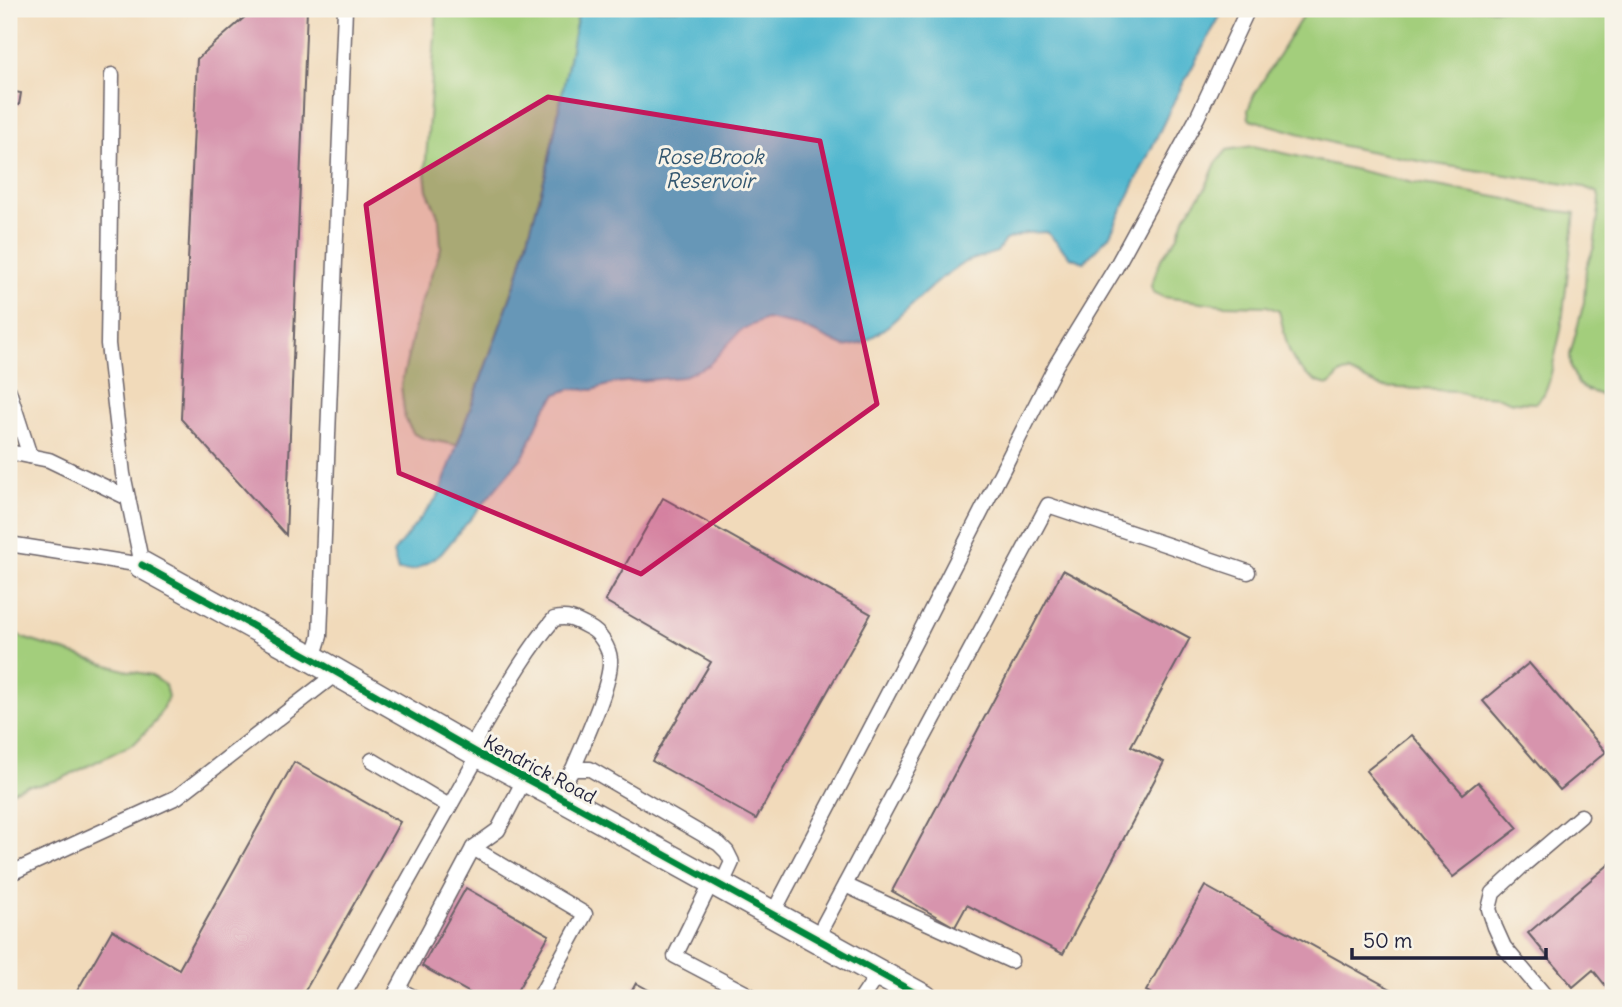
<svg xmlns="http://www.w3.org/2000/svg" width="1622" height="1007" font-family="Delius,sans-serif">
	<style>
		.green { fill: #a3ce7b; stroke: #62785b; stroke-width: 2 }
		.water { fill: #51b7cf; stroke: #3a6c85; stroke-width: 2 }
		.building { fill: #d794ad }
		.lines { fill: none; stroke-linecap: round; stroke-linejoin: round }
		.lane-casing { stroke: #6a6267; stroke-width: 17 }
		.street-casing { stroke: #6a6267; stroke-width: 29 }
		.lane { stroke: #fff; stroke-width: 14 }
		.street { stroke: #fff; stroke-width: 26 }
		.cycleway-casing { stroke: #f7f3e8; stroke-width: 11 }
		.cycleway { stroke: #00873e; stroke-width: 7 }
		.marked { fill: #c2185b; fill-opacity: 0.2; stroke: #c2185b; stroke-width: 5; stroke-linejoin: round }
		.labels { text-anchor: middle; stroke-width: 6; stroke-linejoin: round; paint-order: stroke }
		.street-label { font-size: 19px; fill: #22223b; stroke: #f7f3e8 }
		.water-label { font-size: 21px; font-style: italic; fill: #32566f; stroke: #f7f3e8 }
	</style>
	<rect width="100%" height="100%" fill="#f7f3e8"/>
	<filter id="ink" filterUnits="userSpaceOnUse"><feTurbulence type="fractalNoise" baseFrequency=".0143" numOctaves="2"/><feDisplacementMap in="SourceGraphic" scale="14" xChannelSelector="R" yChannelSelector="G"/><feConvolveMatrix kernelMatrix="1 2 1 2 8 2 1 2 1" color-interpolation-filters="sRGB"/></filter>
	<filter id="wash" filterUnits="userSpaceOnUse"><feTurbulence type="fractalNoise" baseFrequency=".00686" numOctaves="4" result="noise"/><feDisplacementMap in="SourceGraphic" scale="28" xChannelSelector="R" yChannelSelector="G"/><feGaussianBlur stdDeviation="1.57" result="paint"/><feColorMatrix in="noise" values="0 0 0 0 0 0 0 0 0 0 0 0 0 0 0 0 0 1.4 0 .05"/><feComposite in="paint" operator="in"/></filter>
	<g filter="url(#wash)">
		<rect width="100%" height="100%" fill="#f1daba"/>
		<!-- green -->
		<g class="green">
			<path d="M 437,9 L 581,9 L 577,19 L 547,169 L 517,279 L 457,445 L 425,439 L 414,434 L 405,419 L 401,385 L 420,305 L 441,248 L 439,218 L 427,190 L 425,173 Z"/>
			<path d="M 1307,9 L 1613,9 L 1613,399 L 1587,390 L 1578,384 L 1571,368 L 1570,355 L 1584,302 L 1586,268 L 1594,247 L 1600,202 L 1598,193 L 1584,187 L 1429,163 L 1343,146 L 1249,119 L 1248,110 L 1254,95 Z"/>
			<path d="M 1253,146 L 1413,183 L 1437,186 L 1507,199 L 1541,209 L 1575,213 L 1561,330 L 1549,382 L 1544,394 L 1536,403 L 1512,402 L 1499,397 L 1469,395 L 1456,391 L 1381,387 L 1349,372 L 1341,373 L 1330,385 C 1314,384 1297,369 1291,355 C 1285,342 1283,325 1279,311 L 1267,306 L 1224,305 L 1163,297 L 1153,292 L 1151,286 L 1161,259 L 1178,236 L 1185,216 L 1205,189 L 1216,163 L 1227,150 Z"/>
			<path d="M 9,628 L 23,638 L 124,670 L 151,675 L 165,685 L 168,697 L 156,721 L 135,743 L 61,779 L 39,785 L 27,785 L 9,793 Z"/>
		</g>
		<!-- water -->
		<path class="water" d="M 581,9 L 1224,9 L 1177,95 L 1110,235 L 1084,262 L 1070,257 L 1047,232 L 1025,233 L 1005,240 L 997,252 L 965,262 L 940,279 L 889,325 L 864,343 L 845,347 L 800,326 L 766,319 L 741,330 L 709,365 L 682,377 L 614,383 L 593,390 L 570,389 L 557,394 L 544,410 L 524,455 L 441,554 L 415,570 L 398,571 L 393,553 L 439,495 L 517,279 L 547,169 L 577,19 Z"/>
		<g id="blocks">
			<!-- building -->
			<g class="building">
				<path d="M 254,9 L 307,9 L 286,535 L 181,419 L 197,59 Z"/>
				<path d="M 9,91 L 21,93 L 19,105 L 9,103 Z"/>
				<path d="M 663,498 L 871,614 L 756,819 L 652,761 L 711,662 L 605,601 Z"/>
				<path d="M 1063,570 L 1190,638 L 1131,746 L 1164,762 L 1063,954 L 967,905 L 955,927 L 892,891 Z"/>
				<path d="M 1529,663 L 1606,752 L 1560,790 L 1483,701 Z"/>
				<path d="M 1412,735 L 1463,794 L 1478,782 L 1518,828 L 1453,877 L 1366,771 Z"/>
				<path d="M 294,762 L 400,822 L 301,998 L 73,998 L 112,930 L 179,969 Z"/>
				<path d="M 1613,861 L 1613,995 L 1593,970 L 1573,987 L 1528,933 Z"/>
				<path d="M 1205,886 L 1407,998 L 1159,998 L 1146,991 Z"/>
				<path d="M 466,888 L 549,935 L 513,998 L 479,998 L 422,966 Z"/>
				<path d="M 636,983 L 663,998 L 628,998 Z"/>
			</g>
		</g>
	</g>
	<g filter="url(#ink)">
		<use href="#blocks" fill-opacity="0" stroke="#6a6267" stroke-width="2"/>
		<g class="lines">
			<defs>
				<g id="lane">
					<path d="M 9,391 L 30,456"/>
					<path d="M 9,452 L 49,460 L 128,498"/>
					<path d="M 9,544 L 142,565 L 123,474 L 108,344 L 112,75"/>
					<path d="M 313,659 L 320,636 L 345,9"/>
					<path d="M 470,749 C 497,705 521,658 554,619 C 570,616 575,620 590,628 C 600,633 609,648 610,659 C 612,684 583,744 573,769"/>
					<path d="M 372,760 L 449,806"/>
					<path d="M 560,797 L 567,778 L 573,769 L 590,769 L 719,844 L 727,852 L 732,862 L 721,886"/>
					<path d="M 473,848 L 585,914 L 539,998"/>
					<path d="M 9,874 L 177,797 L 337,673"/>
					<path d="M 712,881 L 675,956 L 755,998"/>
					<path d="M 845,885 L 1011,961"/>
					<path d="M 772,915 L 916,640 L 1056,365 L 1116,267 L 1197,118 L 1248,9"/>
					<path d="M 816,939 L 1048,505 L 1248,572"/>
					<path d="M 398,989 L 415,998"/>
					<path d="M 342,998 L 479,754"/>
					<path d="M 393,998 L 473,848 L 498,830 L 525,778"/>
					<path d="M 862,998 L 878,974"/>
					<path d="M 1547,998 L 1504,947 L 1495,927 L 1489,909 L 1493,893 L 1520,868 L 1581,816"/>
				</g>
				<path id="street" d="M 142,565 L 313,659 L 479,754 L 560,797 L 924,998"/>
			</defs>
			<!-- lane casing -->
			<use href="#lane" class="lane-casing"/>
			<!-- street casing -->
			<use href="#street" class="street-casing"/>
			<!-- lane -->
			<use href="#lane" class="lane"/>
			<!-- street -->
			<use href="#street" class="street"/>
			<defs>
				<path id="cycleway" d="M 142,565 L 313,659 L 479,754 L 560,797 L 924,998"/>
			</defs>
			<!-- cycleway casing -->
			<use href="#cycleway" class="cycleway-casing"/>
			<!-- cycleway -->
			<use href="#cycleway" class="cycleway"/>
		</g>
	</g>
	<!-- marked area -->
	<path class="marked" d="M 548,97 L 820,141 L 877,404 L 641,574 L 399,473 L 366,205 Z"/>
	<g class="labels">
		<!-- street labels -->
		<g class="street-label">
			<text transform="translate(540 769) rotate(28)" y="7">Kendrick Road</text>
		</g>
		<!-- water labels -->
		<g class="water-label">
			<text x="710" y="164">Rose Brook<tspan x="710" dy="24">Reservoir</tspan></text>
		</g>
	</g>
	<!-- margin -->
	<rect width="1622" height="1007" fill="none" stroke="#f7f3e8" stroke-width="35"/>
	<!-- scale -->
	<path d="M1352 948v10h194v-10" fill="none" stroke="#22223b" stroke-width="3.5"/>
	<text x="1363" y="948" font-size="21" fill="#22223b" stroke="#f7f3e8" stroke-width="5" paint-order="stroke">50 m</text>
</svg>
